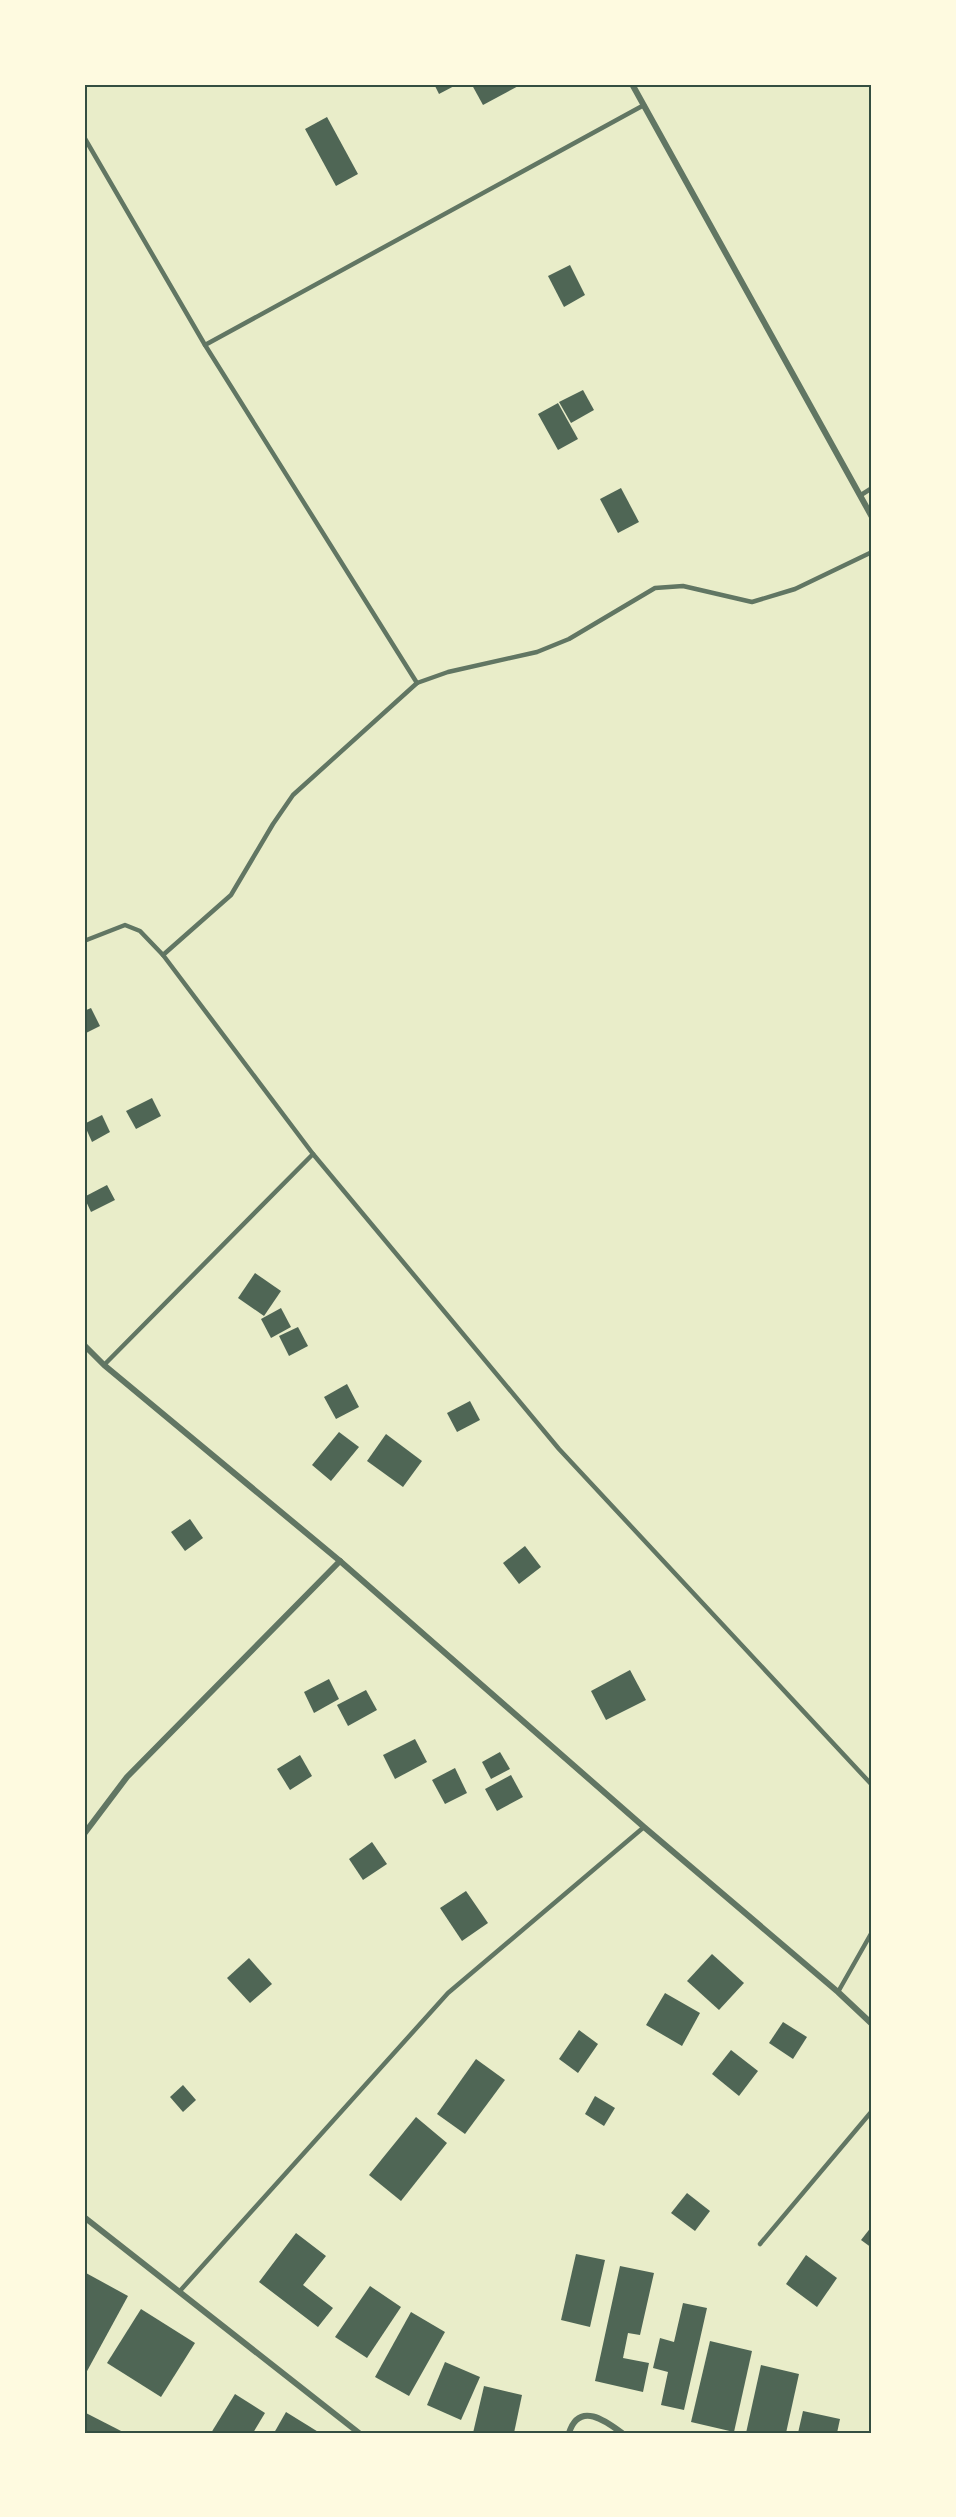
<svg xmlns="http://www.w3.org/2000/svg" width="956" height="2517" font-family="'Golos Text',sans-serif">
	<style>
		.building { fill: #4f6655 }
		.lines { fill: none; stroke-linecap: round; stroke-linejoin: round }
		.service { stroke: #617663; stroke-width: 4.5 }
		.minor { stroke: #617663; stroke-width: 6 }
		.neatline { fill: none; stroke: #344e41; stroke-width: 2 }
	</style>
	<rect width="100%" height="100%" fill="#e9edc9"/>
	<!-- building -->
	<g class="building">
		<path d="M 434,84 L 458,84 L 439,94 Z"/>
		<path d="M 474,84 L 522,84 L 483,105 L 472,85 Z"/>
		<path d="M 327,117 L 358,174 L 336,186 L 305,129 Z"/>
		<path d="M 570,265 L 585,295 L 564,307 L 548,276 Z"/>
		<path d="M 583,390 L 594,410 L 571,423 L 559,402 Z"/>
		<path d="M 558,403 L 578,439 L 558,450 L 538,414 Z"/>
		<path d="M 621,488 L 639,522 L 618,533 L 600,499 Z"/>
		<path d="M 91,1008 L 100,1026 L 84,1034 L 84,1011 Z"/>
		<path d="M 152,1098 L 161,1116 L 136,1129 L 126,1111 Z"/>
		<path d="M 102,1115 L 110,1132 L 92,1142 L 84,1124 Z"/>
		<path d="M 107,1185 L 115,1200 L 91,1212 L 84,1197 Z"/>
		<path d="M 255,1273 L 281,1291 L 264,1316 L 238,1298 Z"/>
		<path d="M 281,1308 L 291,1327 L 271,1338 L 261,1319 Z"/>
		<path d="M 298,1327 L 308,1346 L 289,1356 L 279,1336 Z"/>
		<path d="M 347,1384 L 359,1407 L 336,1419 L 324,1397 Z"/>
		<path d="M 470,1401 L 480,1420 L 457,1432 L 447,1413 Z"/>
		<path d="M 339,1432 L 359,1447 L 331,1481 L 312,1465 Z"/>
		<path d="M 386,1434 L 422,1461 L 403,1487 L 367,1461 Z"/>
		<path d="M 190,1519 L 203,1538 L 185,1551 L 171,1532 Z"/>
		<path d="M 525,1546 L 541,1567 L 519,1584 L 503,1563 Z"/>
		<path d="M 630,1670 L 646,1700 L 606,1720 L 591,1691 Z"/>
		<path d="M 329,1679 L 339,1699 L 314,1713 L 304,1692 Z"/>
		<path d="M 366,1690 L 377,1710 L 348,1726 L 337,1705 Z"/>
		<path d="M 415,1739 L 427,1762 L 395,1779 L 383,1755 Z"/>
		<path d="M 500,1752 L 510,1769 L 491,1779 L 482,1762 Z"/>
		<path d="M 300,1755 L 312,1776 L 290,1790 L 277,1769 Z"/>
		<path d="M 455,1768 L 467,1793 L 445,1804 L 432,1780 Z"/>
		<path d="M 511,1775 L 523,1797 L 497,1811 L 485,1789 Z"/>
		<path d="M 372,1842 L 387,1864 L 363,1880 L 349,1859 Z"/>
		<path d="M 466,1891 L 488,1923 L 462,1941 L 440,1908 Z"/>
		<path d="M 712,1954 L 744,1983 L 719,2010 L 687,1981 Z"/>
		<path d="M 249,1958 L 272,1984 L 250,2003 L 227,1978 Z"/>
		<path d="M 665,1993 L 700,2013 L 682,2046 L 646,2025 Z"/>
		<path d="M 783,2022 L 807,2037 L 793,2059 L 769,2043 Z"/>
		<path d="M 579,2030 L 598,2044 L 578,2073 L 559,2059 Z"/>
		<path d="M 731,2050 L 758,2071 L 739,2096 L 712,2074 Z"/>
		<path d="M 476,2059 L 505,2080 L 465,2134 L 437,2114 Z"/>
		<path d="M 183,2085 L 196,2100 L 183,2112 L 170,2097 Z"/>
		<path d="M 595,2096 L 615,2108 L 604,2126 L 585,2114 Z"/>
		<path d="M 416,2117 L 447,2143 L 401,2201 L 369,2175 Z"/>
		<path d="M 687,2193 L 710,2211 L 695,2231 L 671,2213 Z"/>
		<path d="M 872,2226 L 872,2248 L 861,2240 Z"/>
		<path d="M 296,2233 L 326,2256 L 303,2285 L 333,2308 L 318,2327 L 259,2282 Z"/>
		<path d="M 576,2254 L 605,2260 L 590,2327 L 561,2320 Z"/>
		<path d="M 806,2255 L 837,2278 L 817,2307 L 786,2284 Z"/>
		<path d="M 620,2266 L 654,2273 L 640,2335 L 628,2333 L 623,2358 L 649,2363 L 643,2392 L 595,2381 Z"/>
		<path d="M 86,2273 L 128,2296 L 86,2373 L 84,2371 L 84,2277 Z"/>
		<path d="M 370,2286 L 401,2307 L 367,2358 L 335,2337 Z"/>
		<path d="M 683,2303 L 707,2308 L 684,2410 L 661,2405 L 668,2372 L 653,2368 L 660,2338 L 674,2342 Z"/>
		<path d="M 141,2309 L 195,2343 L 161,2397 L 107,2363 Z"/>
		<path d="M 411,2312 L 445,2332 L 409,2396 L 375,2377 Z"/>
		<path d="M 710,2341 L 752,2351 L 734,2432 L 691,2422 Z"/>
		<path d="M 445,2362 L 480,2377 L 461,2420 L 427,2405 Z"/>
		<path d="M 761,2365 L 799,2374 L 786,2433 L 746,2433 Z"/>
		<path d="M 484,2386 L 522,2395 L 514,2433 L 473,2433 Z"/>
		<path d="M 235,2394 L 265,2413 L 253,2433 L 211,2433 Z"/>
		<path d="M 803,2411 L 840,2419 L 837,2433 L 798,2433 Z"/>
		<path d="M 84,2412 L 125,2433 L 84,2433 Z"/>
		<path d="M 286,2412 L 320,2433 L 274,2433 Z"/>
	</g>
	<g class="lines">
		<!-- service -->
		<g class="service">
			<path d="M 84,137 L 205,345 L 417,683"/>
			<path d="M 205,345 L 644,105"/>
			<path d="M 861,495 L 872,488"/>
			<path d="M 84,941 L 125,925 L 140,931 L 163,955 L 313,1154 L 559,1449 L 872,1785"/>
			<path d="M 163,955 L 231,895 L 273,824 L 293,795 L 417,683 L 448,672 L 537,652 L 569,639 L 655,588 L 683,586 L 752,602 L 795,589 L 872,552"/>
			<path d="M 104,1365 L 313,1154"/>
			<path d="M 838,1992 L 872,1932"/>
			<path d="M 760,2244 L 872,2111"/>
			<path d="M 179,2292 L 448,1993 L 644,1827"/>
		</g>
		<!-- minor -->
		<g class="minor">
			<path d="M 632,84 L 872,517"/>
			<path d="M 84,1345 L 104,1365 L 340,1561 L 644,1827 L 838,1992 L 872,2024"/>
			<path d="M 84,1834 L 127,1777 L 340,1561"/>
			<path d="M 84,2217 L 359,2433"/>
			<path d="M 569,2433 C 579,2401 606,2421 622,2433"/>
		</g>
	</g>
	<!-- border -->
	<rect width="956" height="2517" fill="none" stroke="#fefae0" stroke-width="171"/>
	<rect x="86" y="86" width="784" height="2346" class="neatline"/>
</svg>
